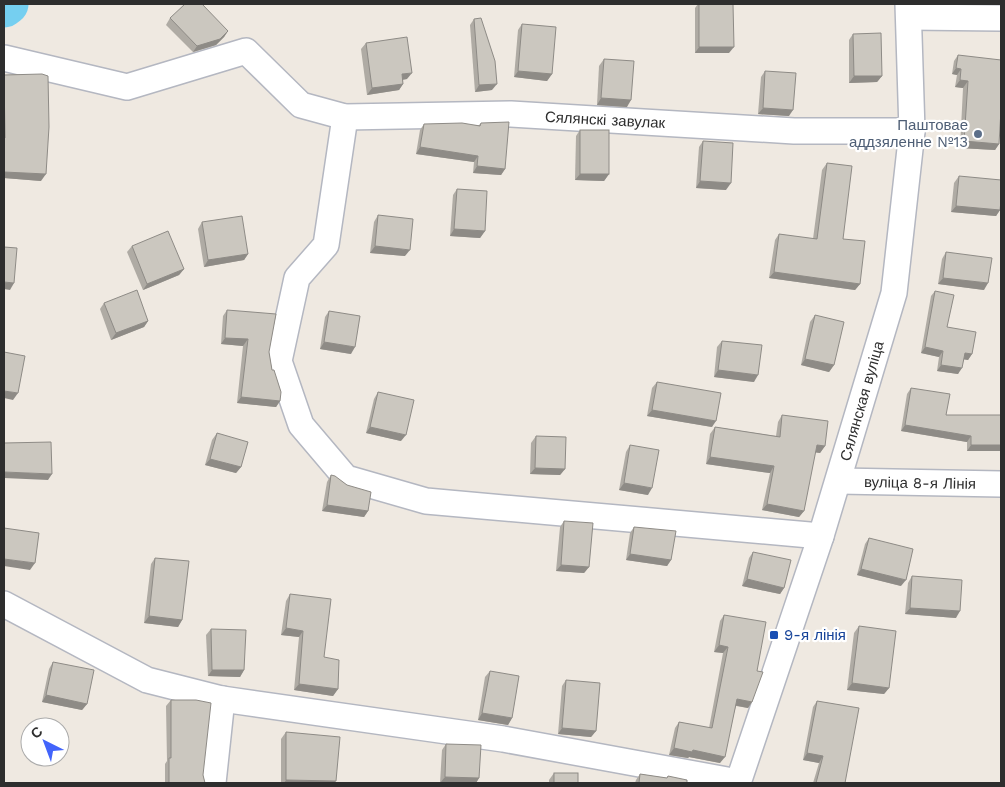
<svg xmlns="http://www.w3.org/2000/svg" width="1005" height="787" font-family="'Work Sans',sans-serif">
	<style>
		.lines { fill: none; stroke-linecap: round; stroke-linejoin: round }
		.river { stroke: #75cff0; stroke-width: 41 }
		.minor-casing { stroke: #b4b7c1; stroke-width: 28 }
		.minor { stroke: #fff; stroke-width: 25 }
		.wall { fill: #afaba4 }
		.shaded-wall { fill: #8e8b86 }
		.building { fill: #cbc7bf; stroke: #8e8b86 }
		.service-dot { fill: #5c6f8a; stroke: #fff; stroke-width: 2 }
		.transit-dot { fill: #1a4fb4; stroke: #fff; stroke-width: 2 }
		.labels { text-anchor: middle; stroke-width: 4.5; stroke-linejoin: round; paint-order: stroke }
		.street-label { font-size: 15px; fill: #2e2e2e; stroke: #fff }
		.service-label { font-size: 15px; fill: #4e5e75; stroke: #fff; text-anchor: end }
		.transit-label { font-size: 15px; fill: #164399; stroke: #fff; text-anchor: start }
	</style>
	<rect width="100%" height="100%" fill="#efe9e1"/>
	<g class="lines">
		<!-- river -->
		<path class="river" d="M 4,7 L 8,4"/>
		<defs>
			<g id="minor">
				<path d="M 909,17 L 1001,18"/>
				<path d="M 4,58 L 127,87 L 246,51 L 301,105 L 345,117 L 511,114 L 794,131 L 912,131"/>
				<path d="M 345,117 L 326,245 L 297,278 L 279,361 L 301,425 L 346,478 L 426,501 L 821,536"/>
				<path d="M 839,481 L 1001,484"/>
				<path d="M 4,604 L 147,680 L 222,699 L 503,739 L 738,782"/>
				<path d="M 213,783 L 222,699"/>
				<path d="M 738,783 L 821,536 L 894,293 L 912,131 L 908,4"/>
			</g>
		</defs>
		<!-- minor casing -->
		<use href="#minor" class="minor-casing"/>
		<!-- minor -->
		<use href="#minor" class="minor"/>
	</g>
	<!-- wall -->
	<g class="wall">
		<path d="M 698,4 L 733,4 L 729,53 L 695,53 L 695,8 Z"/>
		<path d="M 170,18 L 228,31 L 224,37 L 216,45 L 193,52 L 166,25 Z"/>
		<path d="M 474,19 L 492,90 L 475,92 L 470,25 Z"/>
		<path d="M 522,24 L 552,74 L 547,81 L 514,77 L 518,30 Z"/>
		<path d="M 853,34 L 882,76 L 877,82 L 849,83 L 849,40 Z"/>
		<path d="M 366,43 L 407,79 L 403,80 L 403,84 L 399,90 L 367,95 L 361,49 Z"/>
		<path d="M 958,55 L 999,144 L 995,150 L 960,148 L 963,88 L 955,87 L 957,75 L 952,74 L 954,61 Z"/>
		<path d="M 604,59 L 627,107 L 597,105 L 599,66 Z"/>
		<path d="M 765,71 L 789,116 L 758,114 L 761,77 Z"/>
		<path d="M 4,75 L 41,181 L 4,178 Z"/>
		<path d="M 481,123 L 505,169 L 501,175 L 473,173 L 474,162 L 416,154 L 420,130 L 424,124 L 479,125 Z"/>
		<path d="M 580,130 L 609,174 L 604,181 L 575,180 L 576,136 Z"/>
		<path d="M 703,141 L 726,190 L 696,188 L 699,147 Z"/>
		<path d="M 827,163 L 843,239 L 860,284 L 855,290 L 769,278 L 775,240 L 779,234 L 813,239 L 822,170 Z"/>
		<path d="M 959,176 L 1000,210 L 996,216 L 951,212 L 954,183 Z"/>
		<path d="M 457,189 L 485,231 L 480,238 L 450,236 L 453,195 Z"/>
		<path d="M 378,215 L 405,256 L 370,253 L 374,222 Z"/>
		<path d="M 202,222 L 248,254 L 244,260 L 204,267 L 198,229 Z"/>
		<path d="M 132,246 L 184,269 L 179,275 L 143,290 L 127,252 Z"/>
		<path d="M 946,252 L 984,290 L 938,284 L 942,259 Z"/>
		<path d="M 935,291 L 947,327 L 972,354 L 968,360 L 964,359 L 958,374 L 937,371 L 939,357 L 921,353 L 931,296 Z"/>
		<path d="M 104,303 L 148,321 L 144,327 L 111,340 L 100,309 Z"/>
		<path d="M 227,310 L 269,352 L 272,370 L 280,401 L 276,407 L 237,403 L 243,346 L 221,344 L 223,316 Z"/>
		<path d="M 329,311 L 351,354 L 320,349 L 325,317 Z"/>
		<path d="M 815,315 L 834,365 L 829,372 L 801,365 L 810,322 Z"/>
		<path d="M 722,341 L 754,382 L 714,377 L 717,347 Z"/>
		<path d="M 657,382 L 712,427 L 647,416 L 652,388 Z"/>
		<path d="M 911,388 L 946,415 L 1001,415 L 1001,451 L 967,451 L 967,442 L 901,431 L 907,394 Z"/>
		<path d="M 378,392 L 401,441 L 366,433 L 374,399 Z"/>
		<path d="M 782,415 L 825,446 L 820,453 L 815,452 L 804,511 L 799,517 L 762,510 L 770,473 L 706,464 L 710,434 L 715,427 L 776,436 L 778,422 Z"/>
		<path d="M 217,433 L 241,467 L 236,473 L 205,465 L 212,440 Z"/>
		<path d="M 536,436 L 565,469 L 560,475 L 530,474 L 531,443 Z"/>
		<path d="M 630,445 L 648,495 L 619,490 L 626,452 Z"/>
		<path d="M 331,475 L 347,485 L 368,511 L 364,517 L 322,511 L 327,482 Z"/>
		<path d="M 564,521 L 589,567 L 584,573 L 556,571 L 560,527 Z"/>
		<path d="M 634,527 L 671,560 L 667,566 L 626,560 L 630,533 Z"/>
		<path d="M 869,538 L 901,586 L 857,575 L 865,544 Z"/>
		<path d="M 753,552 L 784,588 L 780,594 L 742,586 L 749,558 Z"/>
		<path d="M 155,558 L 182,620 L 178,627 L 144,623 L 151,564 Z"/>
		<path d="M 912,576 L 956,618 L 905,614 L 908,583 Z"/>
		<path d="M 290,594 L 324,657 L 338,689 L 333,696 L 294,690 L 299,637 L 281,635 L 286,601 Z"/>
		<path d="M 724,615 L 757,671 L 752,702 L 748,708 L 736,706 L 720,763 L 689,757 L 688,758 L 669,755 L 675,728 L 679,722 L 709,728 L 723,653 L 714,652 L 720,621 Z"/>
		<path d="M 859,626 L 889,688 L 884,694 L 847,690 L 854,633 Z"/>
		<path d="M 211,629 L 244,670 L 240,677 L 208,676 L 206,635 Z"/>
		<path d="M 53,662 L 87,704 L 82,710 L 42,702 L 49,669 Z"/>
		<path d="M 490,671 L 512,718 L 508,725 L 478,720 L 485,677 Z"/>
		<path d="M 566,680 L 596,731 L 591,737 L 558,734 L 562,686 Z"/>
		<path d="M 171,700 L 203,775 L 205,783 L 165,783 L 165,764 L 167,761 L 166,706 Z"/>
		<path d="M 817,701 L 845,783 L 813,783 L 819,763 L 803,760 L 813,707 Z"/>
		<path d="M 286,732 L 334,783 L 281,783 L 281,739 Z"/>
		<path d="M 446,744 L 479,778 L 476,783 L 440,783 L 442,750 Z"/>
		<path d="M 554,773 L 578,783 L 549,783 L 549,780 Z"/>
		<path d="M 640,774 L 667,778 L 668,776 L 687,783 L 635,783 L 636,780 Z"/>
	</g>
	<!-- shaded-wall -->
	<g class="shaded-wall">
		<path d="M 228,31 L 224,37 L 216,45 L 193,52 L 197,46 Z"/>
		<path d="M 699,47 L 734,47 L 729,53 L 695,53 Z"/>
		<path d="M 956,68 L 961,69 L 957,75 L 952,74 Z"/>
		<path d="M 518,71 L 552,74 L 547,81 L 514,77 Z"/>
		<path d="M 412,73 L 407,79 L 398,80 L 402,74 Z"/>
		<path d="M 854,76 L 882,76 L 877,82 L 849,83 Z"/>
		<path d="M 960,80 L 968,81 L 963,88 L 955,87 Z"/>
		<path d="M 403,84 L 399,90 L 367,95 L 372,88 Z"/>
		<path d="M 497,84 L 492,90 L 475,92 L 479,85 Z"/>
		<path d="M 601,98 L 631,100 L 627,107 L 597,105 Z"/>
		<path d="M 763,108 L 793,110 L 789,116 L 758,114 Z"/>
		<path d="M 964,141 L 999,144 L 995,150 L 960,148 Z"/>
		<path d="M 420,147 L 478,156 L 474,162 L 416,154 Z"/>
		<path d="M 477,166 L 505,169 L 501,175 L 473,173 Z"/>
		<path d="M 4,172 L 46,174 L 41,181 L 4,178 Z"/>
		<path d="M 580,174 L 609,174 L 604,181 L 575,180 Z"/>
		<path d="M 700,181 L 731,183 L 726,190 L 696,188 Z"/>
		<path d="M 956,206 L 1000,210 L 996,216 L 951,212 Z"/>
		<path d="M 454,229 L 485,231 L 480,238 L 450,236 Z"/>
		<path d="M 375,246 L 410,250 L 405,256 L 370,253 Z"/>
		<path d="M 248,254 L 244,260 L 204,267 L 208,260 Z"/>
		<path d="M 184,269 L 179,275 L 143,290 L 147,284 Z"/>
		<path d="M 774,272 L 860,284 L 855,290 L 769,278 Z"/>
		<path d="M 943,278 L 988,283 L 984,290 L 938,284 Z"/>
		<path d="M 4,282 L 14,283 L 10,290 L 4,289 Z"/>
		<path d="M 148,321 L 144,327 L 111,340 L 116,333 Z"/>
		<path d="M 225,338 L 248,339 L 243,346 L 221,344 Z"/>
		<path d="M 324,342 L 355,347 L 351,354 L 320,349 Z"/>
		<path d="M 925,347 L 943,351 L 939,357 L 921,353 Z"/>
		<path d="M 965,353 L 972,354 L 968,360 L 961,359 Z"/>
		<path d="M 805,359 L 834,365 L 829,372 L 801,365 Z"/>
		<path d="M 941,365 L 962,368 L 958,374 L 937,371 Z"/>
		<path d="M 718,370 L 758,375 L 754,382 L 714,377 Z"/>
		<path d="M 4,391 L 18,393 L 13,400 L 4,398 Z"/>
		<path d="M 241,397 L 280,401 L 276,407 L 237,403 Z"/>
		<path d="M 652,410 L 716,421 L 712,427 L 647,416 Z"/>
		<path d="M 905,425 L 971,436 L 967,442 L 901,431 Z"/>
		<path d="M 370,427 L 406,435 L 401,441 L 366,433 Z"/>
		<path d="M 817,445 L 825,446 L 820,453 L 812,452 Z"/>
		<path d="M 971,445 L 1001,445 L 1001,451 L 967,451 Z"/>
		<path d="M 710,457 L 774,466 L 770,473 L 706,464 Z"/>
		<path d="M 210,459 L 241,467 L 236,473 L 205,465 Z"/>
		<path d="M 535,468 L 565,469 L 560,475 L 530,474 Z"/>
		<path d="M 4,472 L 52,474 L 48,480 L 4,478 Z"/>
		<path d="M 624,483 L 652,488 L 648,495 L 619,490 Z"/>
		<path d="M 767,504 L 804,511 L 799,517 L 762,510 Z"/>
		<path d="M 327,505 L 368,511 L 364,517 L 322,511 Z"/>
		<path d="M 630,554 L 671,560 L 667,566 L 626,560 Z"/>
		<path d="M 4,559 L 35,563 L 30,570 L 4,566 Z"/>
		<path d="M 561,565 L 589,567 L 584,573 L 556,571 Z"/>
		<path d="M 861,569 L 906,580 L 901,586 L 857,575 Z"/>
		<path d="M 747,579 L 784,588 L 780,594 L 742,586 Z"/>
		<path d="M 910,608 L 960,611 L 956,618 L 905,614 Z"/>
		<path d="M 149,616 L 182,620 L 178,627 L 144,623 Z"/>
		<path d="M 286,628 L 303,631 L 299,637 L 281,635 Z"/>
		<path d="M 719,645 L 728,647 L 723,653 L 714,652 Z"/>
		<path d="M 212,670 L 244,670 L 240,677 L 208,676 Z"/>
		<path d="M 852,683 L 889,688 L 884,694 L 847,690 Z"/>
		<path d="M 299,684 L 338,689 L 333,696 L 294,690 Z"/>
		<path d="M 46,695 L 87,704 L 82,710 L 42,702 Z"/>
		<path d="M 737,699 L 752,702 L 748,708 L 733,705 Z"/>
		<path d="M 482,713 L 512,718 L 508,725 L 478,720 Z"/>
		<path d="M 562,728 L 596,731 L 591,737 L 558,734 Z"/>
		<path d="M 674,748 L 693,750 L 725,757 L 720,763 L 689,757 L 688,758 L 669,755 Z"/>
		<path d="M 807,753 L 823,756 L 819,763 L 803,760 Z"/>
		<path d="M 445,777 L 479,778 L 476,783 L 440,783 Z"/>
		<path d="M 286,780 L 336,781 L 334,783 L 284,783 Z"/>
	</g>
	<!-- building -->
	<g class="building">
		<path d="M 185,4 L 202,4 L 228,31 L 220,39 L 197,46 L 170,18 Z"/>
		<path d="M 699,4 L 733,4 L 734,47 L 699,47 Z"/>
		<path d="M 481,18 L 495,61 L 497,84 L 479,85 L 474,19 Z"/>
		<path d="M 522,24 L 556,27 L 552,74 L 518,71 Z"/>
		<path d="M 881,33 L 882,76 L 854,76 L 853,34 Z"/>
		<path d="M 407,37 L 412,73 L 402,74 L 403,84 L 372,88 L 366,43 Z"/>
		<path d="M 958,55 L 1001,60 L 1001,110 L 999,144 L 964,141 L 968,81 L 960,80 L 961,69 L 956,68 Z"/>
		<path d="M 604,59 L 634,61 L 631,100 L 601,98 Z"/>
		<path d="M 765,71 L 796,73 L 793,110 L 763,108 Z"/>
		<path d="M 42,74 L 48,76 L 49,127 L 46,174 L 4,172 L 4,138 L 5,138 L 4,75 Z"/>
		<path d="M 509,122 L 505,169 L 477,166 L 478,156 L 420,147 L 424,124 L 462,123 L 480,126 L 481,123 Z"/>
		<rect x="580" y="130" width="29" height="44"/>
		<path d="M 703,141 L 733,143 L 731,183 L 700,181 Z"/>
		<path d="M 827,163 L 852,166 L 843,239 L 865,241 L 860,284 L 774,272 L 779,234 L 817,239 Z"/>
		<path d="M 959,176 L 1001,180 L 1001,201 L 1000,210 L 956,206 Z"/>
		<path d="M 457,189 L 487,191 L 485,231 L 454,229 Z"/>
		<path d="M 378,215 L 413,219 L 410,250 L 375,246 Z"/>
		<path d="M 242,216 L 248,254 L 208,260 L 202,222 Z"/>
		<path d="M 168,231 L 184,269 L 147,284 L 132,246 Z"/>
		<path d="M 4,247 L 17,248 L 14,283 L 4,282 Z"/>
		<path d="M 946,252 L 992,258 L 988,283 L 943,278 Z"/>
		<path d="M 137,290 L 148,321 L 116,333 L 104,303 Z"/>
		<path d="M 935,291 L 954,295 L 947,327 L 976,332 L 972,354 L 965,353 L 962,368 L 941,365 L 943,351 L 925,347 Z"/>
		<path d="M 227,310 L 276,314 L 269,352 L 272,370 L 274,370 L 281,392 L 280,401 L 241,397 L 248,339 L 225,338 Z"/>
		<path d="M 329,311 L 360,316 L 355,347 L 324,342 Z"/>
		<path d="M 815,315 L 844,322 L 834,365 L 805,359 Z"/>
		<path d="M 722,341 L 762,345 L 758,375 L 718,370 Z"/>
		<path d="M 4,352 L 25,356 L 18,393 L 4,391 Z"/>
		<path d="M 657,382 L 721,393 L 716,421 L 652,410 Z"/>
		<path d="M 911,388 L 950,394 L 946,415 L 1001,415 L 1001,445 L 971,445 L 971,436 L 905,425 Z"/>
		<path d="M 378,392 L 414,400 L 406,435 L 370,427 Z"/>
		<path d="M 782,415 L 828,421 L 825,446 L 817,445 L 804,511 L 767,504 L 774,466 L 710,457 L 715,427 L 780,437 Z"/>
		<path d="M 217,433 L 248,442 L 241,467 L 210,459 Z"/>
		<path d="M 536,436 L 566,437 L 565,469 L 535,468 Z"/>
		<path d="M 51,442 L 52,474 L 4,472 L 4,443 Z"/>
		<path d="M 630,445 L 659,450 L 652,488 L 624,483 Z"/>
		<path d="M 331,475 L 335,476 L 347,485 L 371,492 L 368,511 L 327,505 Z"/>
		<path d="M 564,521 L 593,523 L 589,567 L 561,565 Z"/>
		<path d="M 634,527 L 676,531 L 671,560 L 630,554 Z"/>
		<path d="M 4,528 L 39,533 L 35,563 L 4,559 Z"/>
		<path d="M 869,538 L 913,549 L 906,580 L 861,569 Z"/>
		<path d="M 753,552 L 791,560 L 784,588 L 747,579 Z"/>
		<path d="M 155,558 L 189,561 L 182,620 L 149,616 Z"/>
		<path d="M 912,576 L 962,580 L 960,611 L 910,608 Z"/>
		<path d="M 290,594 L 331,599 L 324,657 L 339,660 L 338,689 L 299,684 L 303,631 L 286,628 Z"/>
		<path d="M 724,615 L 766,622 L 757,671 L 763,672 L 752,702 L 737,699 L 725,757 L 693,750 L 692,752 L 674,748 L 679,722 L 712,728 L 728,647 L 719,645 Z"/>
		<path d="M 859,626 L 896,631 L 889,688 L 852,683 Z"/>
		<path d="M 211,629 L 246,630 L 244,670 L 212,670 Z"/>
		<path d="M 53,662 L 94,670 L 87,704 L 46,695 Z"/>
		<path d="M 490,671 L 519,676 L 512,718 L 482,713 Z"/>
		<path d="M 566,680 L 600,683 L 596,731 L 562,728 Z"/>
		<path d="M 171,700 L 196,700 L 211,703 L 203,775 L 205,783 L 169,783 L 169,758 L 171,758 Z"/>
		<path d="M 817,701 L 859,708 L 845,783 L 816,783 L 823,756 L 807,753 Z"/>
		<path d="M 286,732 L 340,737 L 336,781 L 286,780 Z"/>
		<path d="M 446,744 L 481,745 L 479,778 L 445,777 Z"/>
		<rect x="554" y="773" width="24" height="10"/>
		<path d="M 640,774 L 667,778 L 668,776 L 687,780 L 687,783 L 639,783 Z"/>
	</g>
	<!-- markers -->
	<circle class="service-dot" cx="978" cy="134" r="5"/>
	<rect class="transit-dot" x="769" y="630" width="10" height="10" rx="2.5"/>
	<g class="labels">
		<!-- street labels -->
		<g class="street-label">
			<text transform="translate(605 120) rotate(3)" y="5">Сялянскі завулак</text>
			<text transform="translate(862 401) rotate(-74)" y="5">Сялянская вуліца</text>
			<text transform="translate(920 483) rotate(1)" y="5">вуліца 8-я Лінія</text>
		</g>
		<!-- service labels -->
		<g class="service-label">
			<text x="968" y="130">Паштовае<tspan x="968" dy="17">аддзяленне №13</tspan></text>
		</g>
		<!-- transit labels -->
		<g class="transit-label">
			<text x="784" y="640">9-я лінія</text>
		</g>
	</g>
	<!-- border -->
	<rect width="1005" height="787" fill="none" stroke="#2e2e2e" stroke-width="10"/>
	<!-- north arrow -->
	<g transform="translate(45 742) rotate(318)"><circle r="24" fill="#ffffff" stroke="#ababab"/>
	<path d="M0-4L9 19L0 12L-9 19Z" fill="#4264fb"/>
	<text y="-8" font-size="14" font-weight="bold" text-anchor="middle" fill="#2e2e2e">С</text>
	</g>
</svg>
